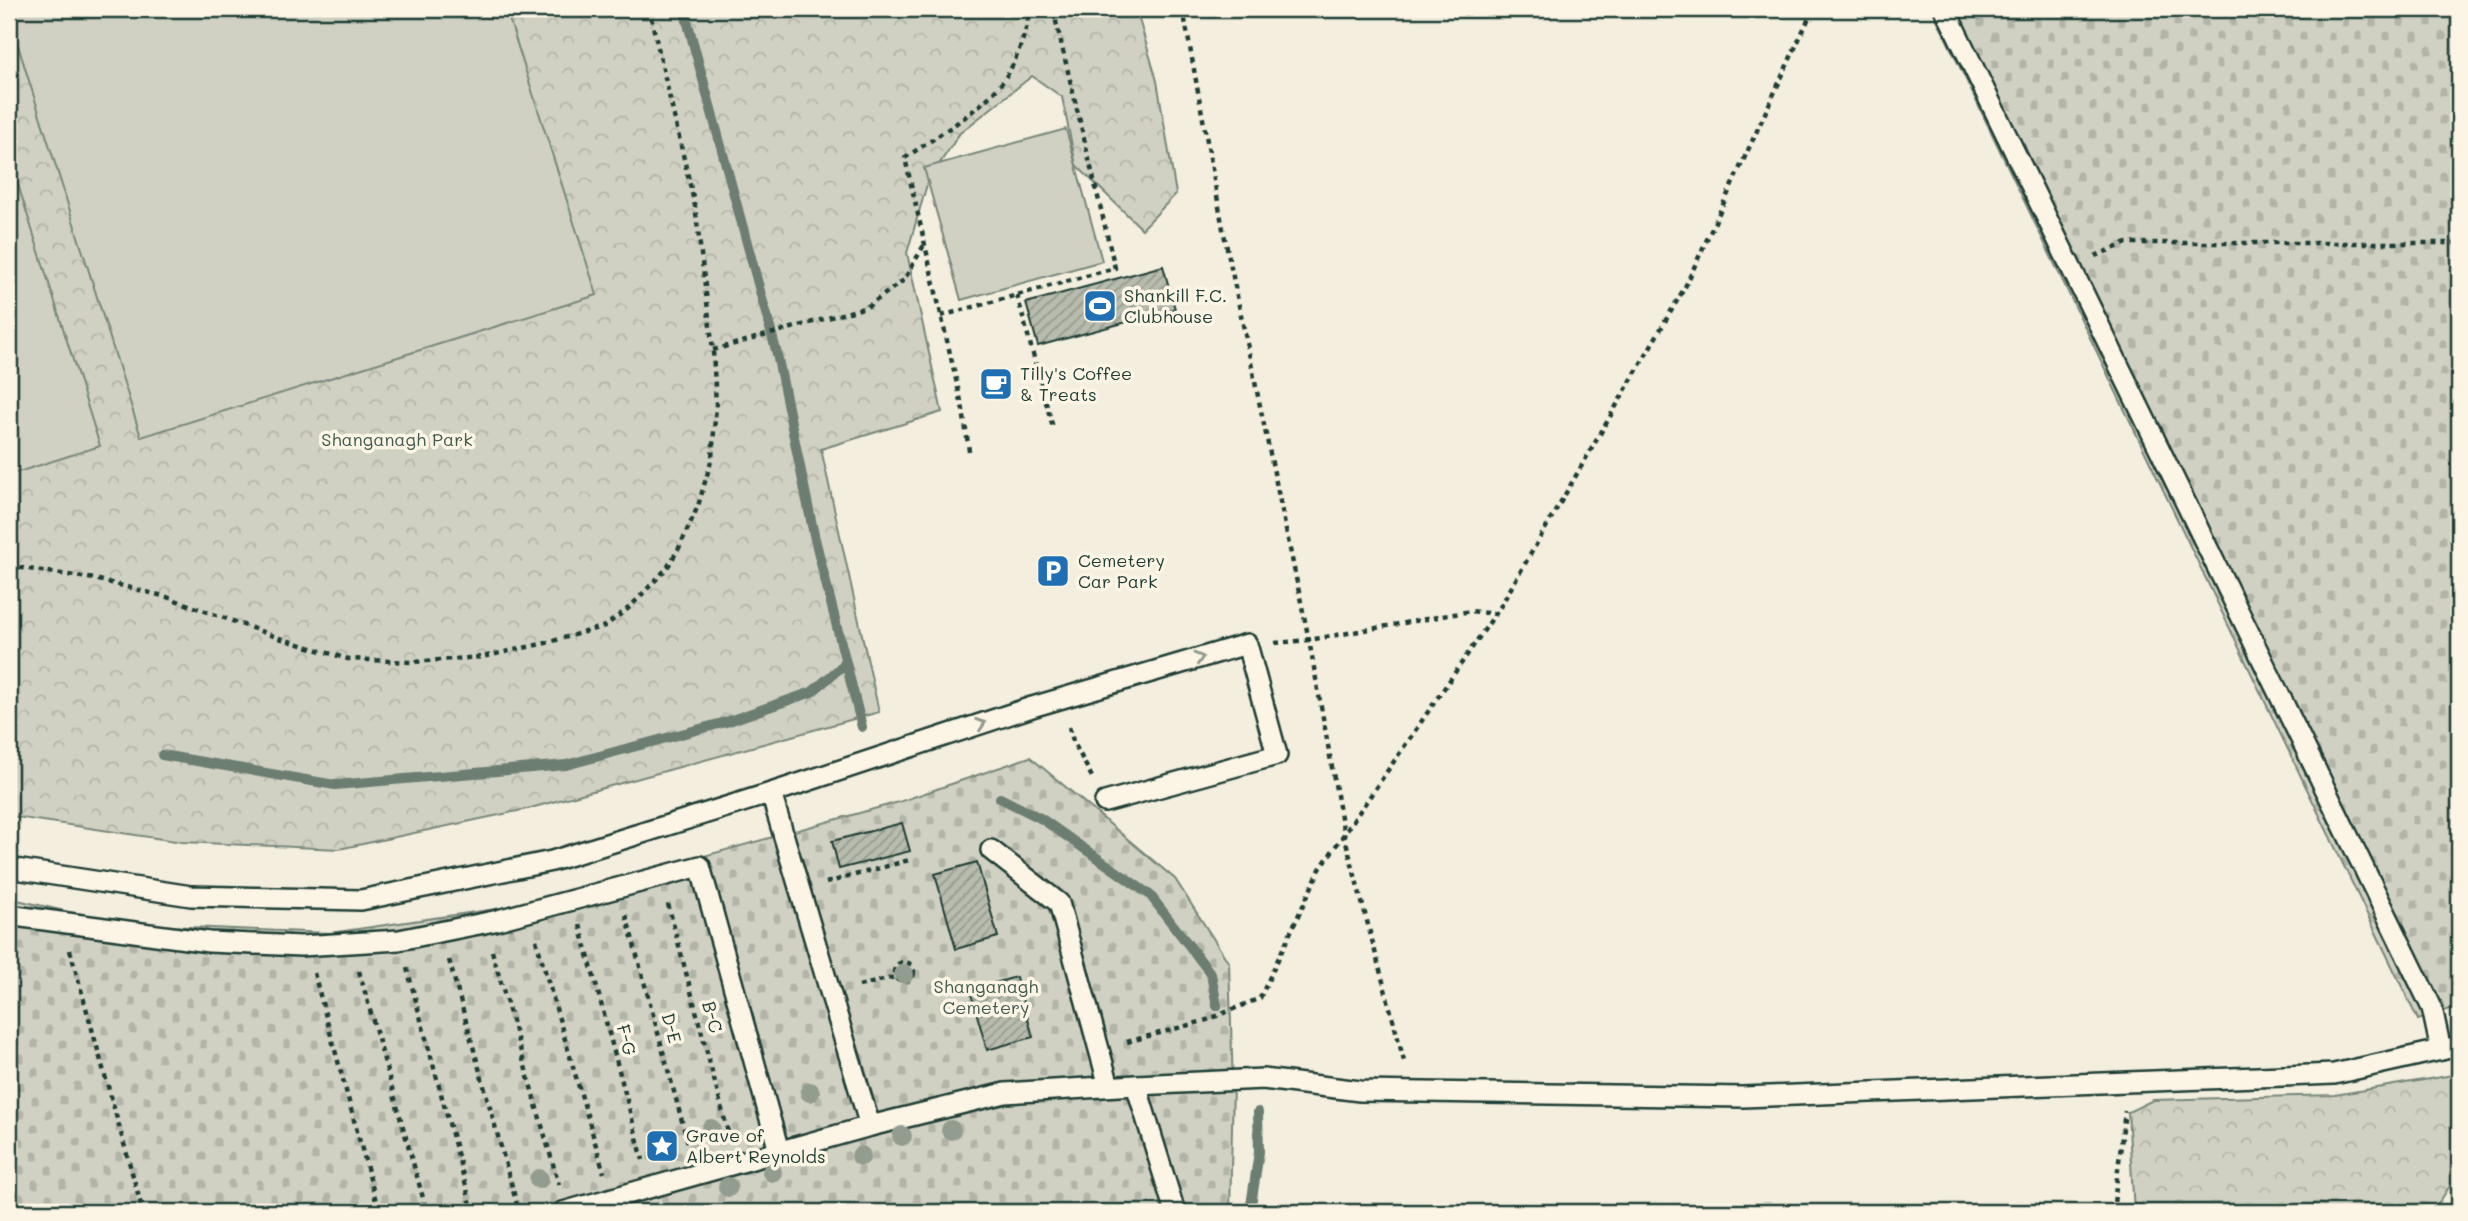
<svg xmlns="http://www.w3.org/2000/svg" width="2468" height="1221" font-family="Mali,sans-serif">
	<style>
		.forest { fill: url(#forest-crowns); stroke: #78877b; stroke-width: 2 }
		.cemetery { fill: url(#cemetery-stones); stroke: #78877b; stroke-width: 2 }
		.pitch { fill: #d0d1c2; stroke: #78877b; stroke-width: 2 }
		.lines { fill: none; stroke-linecap: round; stroke-linejoin: round }
		.stream { stroke: #6c7d72; stroke-width: 10 }
		.building { fill: url(#building-hatch); stroke: #1f3d34; stroke-width: 2 }
		.lane-casing { stroke: #1f3d34; stroke-width: 24 }
		.path { stroke: #1f3d34; stroke-width: 4.5; stroke-dasharray: 5 5; stroke-linecap: butt }
		.lane { stroke: #fcf5e5; stroke-width: 19 }
		.tree { fill: #929d90 }
		.oneway { stroke: #8e998c }
		.labels { text-anchor: middle; stroke-width: 7; stroke-linejoin: round; paint-order: stroke }
		.poi-label { font-size: 18px; fill: #1f3d34; stroke: #fcf5e5; text-anchor: start }
		.park-label { font-size: 18px; fill: #425b50; stroke: #fcf5e5 }
		.street-label { font-size: 18px; fill: #1f3d34; stroke: #fcf5e5 }
	</style>
	<defs>
		<pattern id="forest-crowns" width="20" height="18" patternUnits="userSpaceOnUse" patternTransform="scale(1.75)"><rect width="20" height="18" fill="#d0d1c2"/><path d="M2 6a3 3 0 1 1 6 0M12 15a3 3 0 1 1 6 0" fill="none" stroke="#b2b4a7"/></pattern>
		<pattern id="cemetery-stones" width="16" height="16" patternUnits="userSpaceOnUse" patternTransform="scale(1.75)"><rect width="16" height="16" fill="#d0d1c2"/><path d="M2 7V4a2 2 0 0 1 4 0v3zM10 15v-3a2 2 0 0 1 4 0v3z" fill="#b2b4a7"/></pattern>
		<pattern id="building-hatch" width="6" height="6" patternUnits="userSpaceOnUse" patternTransform="scale(1.75)"><rect width="6" height="6" fill="#b8bcae"/><path d="M-1 1l2-2M0 6l6-6M5 7l2-2" fill="none" stroke="#959a8e"/></pattern>
	</defs>
	<rect width="100%" height="100%" fill="#f3eede"/>
	<filter id="ink" filterUnits="userSpaceOnUse"><feTurbulence type="fractalNoise" baseFrequency=".0143" numOctaves="2"/><feDisplacementMap in="SourceGraphic" scale="14" xChannelSelector="R" yChannelSelector="G"/><feConvolveMatrix kernelMatrix="1 2 1 2 8 2 1 2 1" color-interpolation-filters="sRGB"/></filter>
	<g filter="url(#ink)">
		<!-- forest -->
		<g class="forest">
			<path d="M 9,9 L 1136,9 L 1157,81 L 1176,194 L 1142,229 L 1076,165 L 1062,97 L 1032,76 L 960,133 L 928,181 L 907,253 L 942,412 L 821,449 L 879,712 L 527,809 L 339,849 L 182,842 L 9,816 Z"/>
			<path d="M 2459,1074 L 2459,1172 L 2433,1212 L 2134,1212 L 2128,1112 L 2153,1100 L 2335,1095 Z"/>
		</g>
		<!-- cemetery -->
		<g class="cemetery">
			<path d="M 1932,9 L 2459,9 L 2459,1006 L 2418,1020 Z"/>
			<path d="M 1030,757 L 1175,879 L 1229,963 L 1233,1085 L 1230,1212 L 9,1212 L 9,898 L 120,924 L 330,933 L 531,904 L 899,802 Z"/>
		</g>
		<!-- pitch -->
		<g class="pitch">
			<path d="M 9,9 L 506,9 L 597,295 L 141,437 L 9,17 Z"/>
			<path d="M 1066,129 L 1102,261 L 961,300 L 924,168 Z"/>
			<path d="M 9,156 L 100,446 L 9,475 Z"/>
		</g>
		<g class="lines">
			<!-- stream -->
			<g class="stream">
				<path d="M 684,9 L 777,354 L 814,535 L 862,727"/>
				<path d="M 162,755 L 335,785 L 566,765 L 726,722 L 812,692 L 846,663"/>
				<path d="M 1000,798 L 1042,819 L 1150,895 L 1211,974 L 1217,1006"/>
				<path d="M 1250,1212 L 1259,1152 L 1258,1112"/>
			</g>
		</g>
		<!-- building -->
		<g class="building">
			<path d="M 1163,266 L 1175,309 L 1038,346 L 1026,303 Z"/>
			<path d="M 902,823 L 910,851 L 839,869 L 832,841 Z"/>
			<path d="M 977,862 L 998,937 L 956,949 L 935,874 Z"/>
			<path d="M 1016,977 L 1033,1037 L 987,1050 L 970,990 Z"/>
		</g>
		<g class="lines">
			<defs>
				<g id="lane">
					<path d="M 1945,9 L 2432,1008 L 2441,1050"/>
					<path d="M 991,850 L 1059,903 L 1109,1086"/>
					<path d="M 9,868 L 191,896 L 361,900 L 552,861 L 771,793 L 1032,707 L 1247,644 L 1277,755 L 1105,802"/>
					<path d="M 9,918 L 15,916 L 209,942 L 301,946 L 399,940 L 494,921 L 700,866 L 779,1151"/>
					<path d="M 1136,1085 L 1175,1212"/>
					<path d="M 870,1126 L 1005,1093 L 1136,1085 L 1263,1079 L 1360,1091 L 1743,1097 L 2334,1074 L 2459,1046"/>
					<path d="M 563,1212 L 870,1126 L 771,793"/>
				</g>
			</defs>
			<!-- lane casing -->
			<use href="#lane" class="lane-casing"/>
			<!-- path -->
			<g class="path">
				<path d="M 1183,9 L 1223,229 L 1309,640 L 1344,834 L 1404,1061"/>
				<path d="M 2095,256 L 2127,243 L 2459,243"/>
				<path d="M 1017,295 L 1053,428"/>
				<path d="M 941,316 L 1115,268 L 1053,9"/>
				<path d="M 713,350 L 867,307 L 904,280 L 924,245"/>
				<path d="M 969,451 L 963,410 L 905,158 C 934,138 968,118 993,93 C 1015,71 1024,38 1031,9"/>
				<path d="M 9,566 L 95,579 L 167,597 L 279,638 L 348,659 L 412,662 L 482,657 L 546,643 L 605,626 L 630,607 L 667,568 L 679,548 L 698,506 L 712,458 L 716,405 L 713,350 L 695,206 L 649,9"/>
				<path d="M 1275,643 L 1309,640 L 1471,611 L 1495,614"/>
				<path d="M 1069,727 L 1073,741 L 1093,779"/>
				<path d="M 826,883 L 909,860"/>
				<path d="M 668,904 L 729,1136"/>
				<path d="M 626,915 L 689,1147"/>
				<path d="M 580,925 L 643,1160"/>
				<path d="M 536,940 L 604,1173"/>
				<path d="M 70,950 L 143,1212"/>
				<path d="M 492,951 L 559,1185"/>
				<path d="M 449,960 L 519,1212"/>
				<circle cx="904" cy="972" r="10"/>
				<path d="M 407,968 L 473,1212"/>
				<path d="M 359,971 L 427,1212"/>
				<path d="M 314,973 L 379,1212"/>
				<path d="M 859,986 L 895,977"/>
				<path d="M 1127,1042 L 1207,1020 L 1260,998 L 1320,869 L 1500,607 L 1685,287 L 1813,9"/>
				<path d="M 2113,1212 L 2125,1111"/>
			</g>
			<!-- lane -->
			<use href="#lane" class="lane"/>
		</g>
		<!-- trees -->
		<g class="tree">
			<circle cx="904" cy="974" r="10"/>
			<circle cx="810" cy="1092" r="10"/>
			<circle cx="711" cy="1129" r="10"/>
			<circle cx="951" cy="1130" r="10"/>
			<circle cx="902" cy="1136" r="10"/>
			<circle cx="861" cy="1156" r="10"/>
			<circle cx="772" cy="1172" r="10"/>
			<circle cx="539" cy="1179" r="10"/>
			<circle cx="728" cy="1187" r="10"/>
		</g>
		<!-- one-way arrows -->
		<defs><path id="oneway-chevron" d="M-2-3.5L2.5 0L-2 3.5" fill="none" stroke-width="1.6" stroke-linecap="round" stroke-linejoin="round" transform="scale(1.75)"/></defs>
		<g class="oneway">
			<use href="#oneway-chevron" transform="translate(1199 658) rotate(-17)"/>
			<use href="#oneway-chevron" transform="translate(981 724) rotate(-18)"/>
		</g>
	</g>
	<!-- icons -->
	<defs>
		<symbol id="stadium-square" viewBox="-11 -11 22 22"><rect x="-9" y="-9" width="18" height="18" rx="4" fill="#1f6fb2" stroke="#fcf5e5"/><path d="M0-5a6.5 5 0 1 0 0 10a6.5 5 0 1 0 0-10ZM-3.5-1.8h7v3.6h-7Z" fill="#fff"/></symbol>
		<symbol id="cafe-square" viewBox="-11 -11 22 22"><rect x="-9" y="-9" width="18" height="18" rx="4" fill="#1f6fb2" stroke="#fcf5e5"/><path d="M-5.5-4.5H6V0H3Q3 3.5 0 3.5H-2.5Q-5.5 3.5-5.5 0ZM3-3.2v2h1.7v-2ZM-6 4.5H4V6H-6Z" fill="#fff"/></symbol>
		<symbol id="parking-square" viewBox="-11 -11 22 22"><rect x="-9" y="-9" width="18" height="18" rx="4" fill="#1f6fb2" stroke="#fcf5e5"/><path d="M-3.5-5.5H1a3.5 3.5 0 0 1 0 7H-1V5.5H-3.5ZM-1-3.4V-.6H.8a1.4 1.4 0 0 0 0-2.8Z" fill="#fff"/></symbol>
		<symbol id="sight-square" viewBox="-11 -11 22 22"><rect x="-9" y="-9" width="18" height="18" rx="4" fill="#1f6fb2" stroke="#fcf5e5"/><path d="M0-6L1.8-2.2L6-1.7L2.9 1.2L3.7 5.4L0 3.3L-3.7 5.4L-2.9 1.2L-6-1.7L-1.8-2.2Z" fill="#fff"/></symbol>
	</defs>
	<g fill-rule="evenodd">
		<use href="#stadium-square" x="1081" y="287" width="38" height="38"/>
		<use href="#cafe-square" x="977" y="365" width="38" height="38"/>
		<use href="#parking-square" x="1034" y="552" width="38" height="38"/>
		<use href="#sight-square" x="643" y="1127" width="38" height="38"/>
	</g>
	<g class="labels">
		<!-- poi labels -->
		<g class="poi-label">
			<text x="1124" y="302">Shankill F.C.<tspan x="1124" dy="21">Clubhouse</tspan></text>
			<text x="1020" y="380">Tilly's Coffee<tspan x="1020" dy="21">&amp; Treats</tspan></text>
			<text x="1078" y="567">Cemetery<tspan x="1078" dy="21">Car Park</tspan></text>
			<text x="686" y="1142">Grave of<tspan x="686" dy="21">Albert Reynolds</tspan></text>
		</g>
		<!-- park labels -->
		<g class="park-label">
			<text x="397" y="446">Shanganagh Park</text>
			<text x="986" y="993">Shanganagh<tspan x="986" dy="21">Cemetery</tspan></text>
		</g>
		<!-- street labels -->
		<g class="street-label">
			<text transform="translate(712 1017) rotate(75)" y="6">B-C</text>
			<text transform="translate(671 1028) rotate(75)" y="6">D-E</text>
			<text transform="translate(626 1040) rotate(75)" y="6">F-G</text>
		</g>
	</g>
	<!-- margin -->
	<rect width="2468" height="1221" fill="none" stroke="#fcf5e5" stroke-width="35"/>
	<rect x="18" y="18" width="2433" height="1186" fill="none" stroke="#1f3d34" stroke-width="2.5" filter="url(#ink)"/>
</svg>
